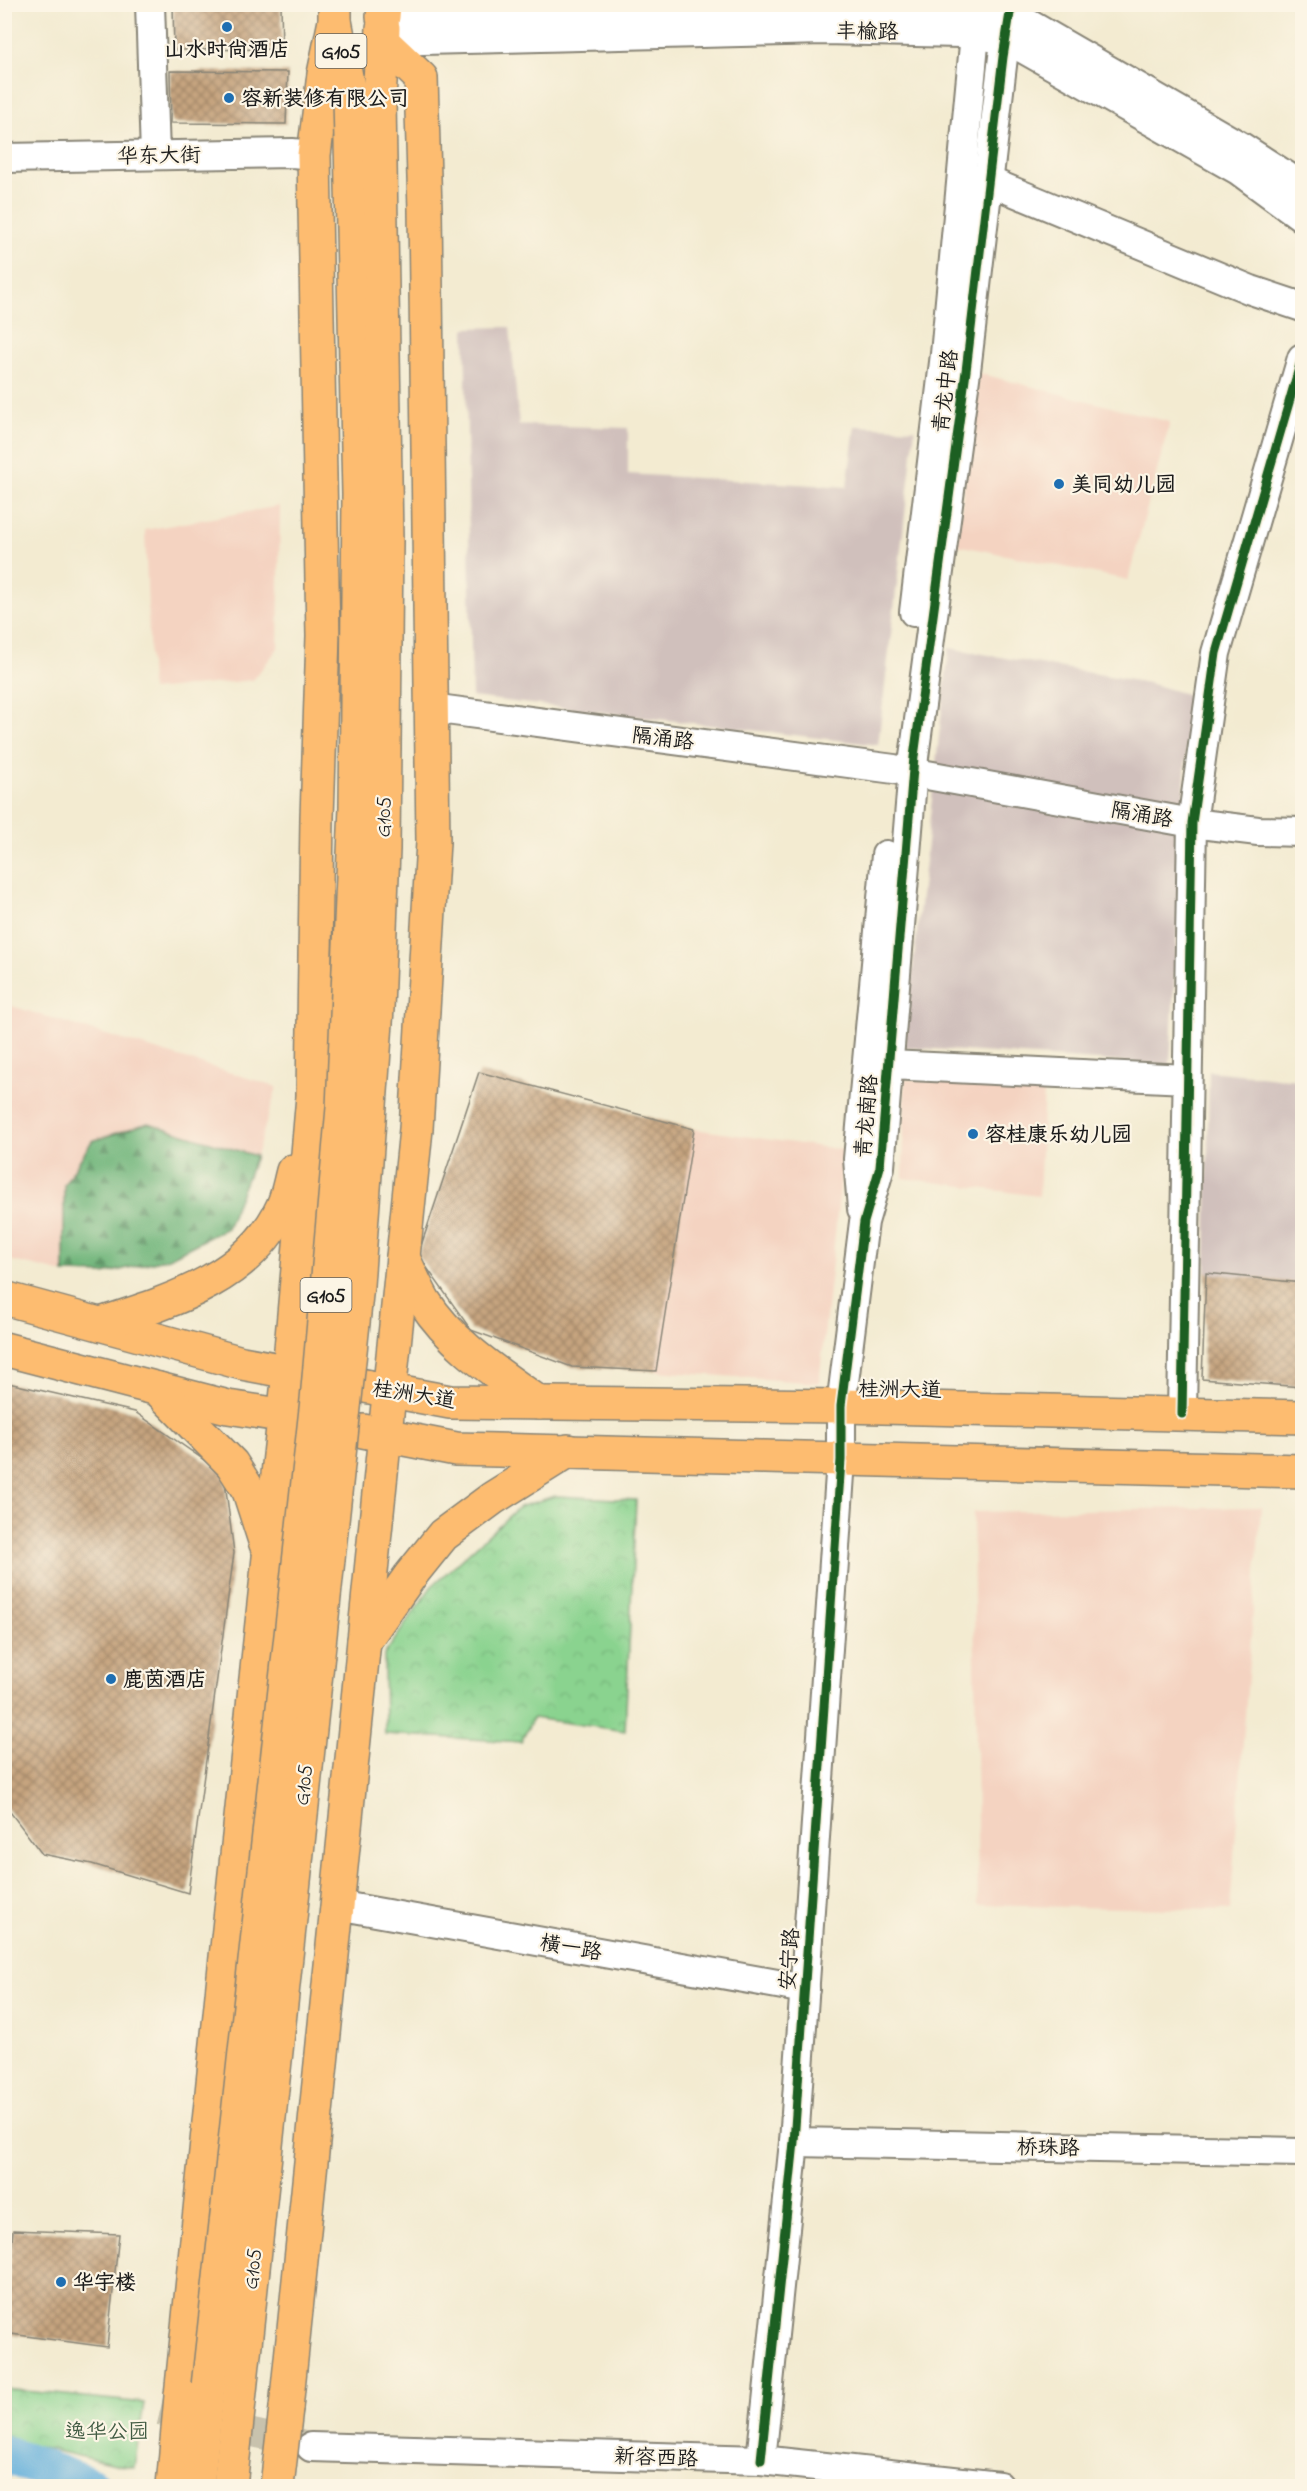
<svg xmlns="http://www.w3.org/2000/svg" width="1307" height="2491" font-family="'Indie Flower','LXGW WenKai TC',sans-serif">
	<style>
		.built { fill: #f4d3c1 }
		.industrial { fill: #d0c0bc }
		.forest { fill: url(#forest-firs); stroke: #46684b; stroke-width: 1.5 }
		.park { fill: url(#park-crowns); stroke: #537856; stroke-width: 1.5 }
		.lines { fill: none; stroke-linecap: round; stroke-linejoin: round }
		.river { stroke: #62afdb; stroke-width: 38 }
		.building { fill: url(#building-cross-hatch) }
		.minor-tunnel { stroke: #c8c2ad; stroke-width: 28; stroke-dasharray: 28 14; stroke-linecap: butt }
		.minor-casing { stroke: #888476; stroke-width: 32 }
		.major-casing { stroke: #888476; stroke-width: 36 }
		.highway-casing { stroke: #888476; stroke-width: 36 }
		.minor { stroke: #fff; stroke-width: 28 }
		.major { stroke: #fdbc70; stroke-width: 33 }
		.highway { stroke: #fdbc70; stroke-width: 33 }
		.major-bridge-casing { stroke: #888476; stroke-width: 36; stroke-linecap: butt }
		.highway-bridge-casing { stroke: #888476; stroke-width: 36; stroke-linecap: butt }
		.major-bridge { stroke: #fdbc70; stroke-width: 33 }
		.highway-bridge { stroke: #fdbc70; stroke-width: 33 }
		.cycleway-casing { stroke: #fcf5e5; stroke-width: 13 }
		.cycleway { stroke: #1b5e20; stroke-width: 9 }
		.poi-dot { fill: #1f6fb2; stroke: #fcf5e5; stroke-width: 2 }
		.labels { text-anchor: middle; stroke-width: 4.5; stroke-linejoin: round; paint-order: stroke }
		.shield { fill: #fcf5e5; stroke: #5f5d58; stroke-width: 1.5 }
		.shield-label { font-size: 20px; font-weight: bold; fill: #1c1c1c }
		.street-label { font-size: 21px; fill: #1c1c1c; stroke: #fcf5e5 }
		.poi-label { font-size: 21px; font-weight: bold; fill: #1c1c1c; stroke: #fcf5e5; text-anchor: start }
		.park-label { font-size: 21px; fill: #425c44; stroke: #fcf5e5 }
	</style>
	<defs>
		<pattern id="forest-firs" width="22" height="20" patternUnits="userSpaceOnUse" patternTransform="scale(1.5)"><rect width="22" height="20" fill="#6fb57a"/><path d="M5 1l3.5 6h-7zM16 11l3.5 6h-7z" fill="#5a9263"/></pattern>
		<pattern id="park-crowns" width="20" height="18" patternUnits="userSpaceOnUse" patternTransform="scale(1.5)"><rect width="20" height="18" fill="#8ad38f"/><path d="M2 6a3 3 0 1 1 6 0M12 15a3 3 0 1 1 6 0" fill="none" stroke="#76b57b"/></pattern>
		<pattern id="building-cross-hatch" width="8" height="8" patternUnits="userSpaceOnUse" patternTransform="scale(1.5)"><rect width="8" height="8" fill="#c6a47f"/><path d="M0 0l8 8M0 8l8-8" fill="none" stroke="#a08567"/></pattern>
	</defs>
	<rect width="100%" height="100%" fill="#fcf5e5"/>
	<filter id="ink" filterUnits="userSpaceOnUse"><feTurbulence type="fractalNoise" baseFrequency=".0167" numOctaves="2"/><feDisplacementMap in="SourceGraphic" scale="12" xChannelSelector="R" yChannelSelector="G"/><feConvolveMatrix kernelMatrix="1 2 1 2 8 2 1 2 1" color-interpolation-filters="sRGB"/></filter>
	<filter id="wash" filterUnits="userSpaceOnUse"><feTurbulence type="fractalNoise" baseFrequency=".008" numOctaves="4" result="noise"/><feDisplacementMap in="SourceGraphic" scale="24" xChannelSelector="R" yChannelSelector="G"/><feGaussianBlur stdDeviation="1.35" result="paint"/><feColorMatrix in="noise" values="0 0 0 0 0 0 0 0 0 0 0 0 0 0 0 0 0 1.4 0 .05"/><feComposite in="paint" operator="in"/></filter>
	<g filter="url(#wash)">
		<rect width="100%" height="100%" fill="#f3ebd1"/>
		<!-- built -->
		<g class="built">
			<path d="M 978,373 L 1170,422 L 1128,580 L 957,545 Z"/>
			<path d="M 280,506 L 278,648 L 253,680 L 151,690 L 145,530 Z"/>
			<path d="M 5,1004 L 277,1087 L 256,1156 L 148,1123 L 64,1185 L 64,1273 L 5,1259 Z"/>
			<path d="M 905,1079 L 1044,1090 L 1039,1196 L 903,1178 Z"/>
			<path d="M 694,1129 L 844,1150 L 819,1383 L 656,1371 Z"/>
			<path d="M 1261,1507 L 1230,1910 L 978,1905 L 973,1512 Z"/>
		</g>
		<!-- industrial -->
		<g class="industrial">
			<path d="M 510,327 L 519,425 L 628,428 L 628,474 L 847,487 L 855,426 L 915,429 L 878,745 L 472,697 L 465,328 Z"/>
			<path d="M 949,648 L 1148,683 L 1189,695 L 1170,1065 L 904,1047 Z"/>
			<path d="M 1209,1071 L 1298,1080 L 1302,1106 L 1302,1283 L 1206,1273 Z"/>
		</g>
		<!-- forest -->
		<path class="forest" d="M 148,1123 L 256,1156 L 227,1228 L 169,1258 L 104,1274 L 64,1273 L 64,1185 L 92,1141 Z"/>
		<!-- park -->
		<g class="park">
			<path d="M 555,1496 L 636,1500 L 625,1731 L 533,1718 L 521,1742 L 385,1734 L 384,1655 L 431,1587 L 519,1507 Z"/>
			<path d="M 5,2389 L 144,2403 L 134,2468 L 5,2440 Z"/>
		</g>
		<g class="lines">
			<!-- river -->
			<path class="river" d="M 4,2454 L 91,2486"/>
		</g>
		<g id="blocks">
			<!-- building -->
			<g class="building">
				<path d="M 173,4 L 281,4 L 282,49 L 174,50 Z"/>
				<path d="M 170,71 L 288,72 L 286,124 L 171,123 Z"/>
				<path d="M 479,1072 L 694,1129 L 656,1371 L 572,1367 L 471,1330 L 418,1255 Z"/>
				<path d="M 1206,1273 L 1302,1283 L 1302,1387 L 1202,1379 Z"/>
				<path d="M 4,1382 L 135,1412 L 224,1474 L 234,1553 L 188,1893 L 92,1864 L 42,1854 L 4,1804 Z"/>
				<path d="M 13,2230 L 119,2234 L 107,2347 L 4,2333 Z"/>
			</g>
		</g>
	</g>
	<g filter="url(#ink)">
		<use href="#blocks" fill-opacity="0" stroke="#888476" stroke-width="1.5"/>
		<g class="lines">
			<!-- minor-tunnel -->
			<path class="minor-tunnel" d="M 160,2411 L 304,2445"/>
			<defs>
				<g id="minor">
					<path d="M 150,4 L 155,155"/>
					<path d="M 383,17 L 760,6 L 1010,13 L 1240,146 L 1302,186"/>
					<path d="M 382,41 L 824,30 L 961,33 L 1006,39 L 1238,170 L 1302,217"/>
					<path d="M 4,158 L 292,153 L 314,155"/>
					<path d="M 988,181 L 1251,290 L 1302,307"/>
					<path d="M 914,612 L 945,354 L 975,34 L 981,12"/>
					<path d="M 431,708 L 894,769 L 1192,823 L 1258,831 L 1302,832"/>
					<path d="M 889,1065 L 1187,1079"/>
					<path d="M 862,1209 L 858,1159 L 886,855"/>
					<path d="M 1182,1414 L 1192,823 L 1216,653 L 1302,358"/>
					<path d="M 337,1905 L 805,1989"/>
					<path d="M 794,2142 L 1302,2152"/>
					<path d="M 311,2447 L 761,2460 L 999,2486"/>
					<path d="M 761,2460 L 794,2142 L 841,1460 L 841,1406 L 864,1222 L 880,1167 L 914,757 L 966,371 L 1003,57 L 1010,13 L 1015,4"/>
				</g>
				<g id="major">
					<path d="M 379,100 L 383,28"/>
					<path d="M 403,1258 C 410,1272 416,1287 424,1301 C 452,1345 497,1373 539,1403"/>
					<path d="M 4,1298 L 242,1363 L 450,1402 L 841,1406 L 1302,1417"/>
					<path d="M 101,1324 C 169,1302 251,1278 283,1206 C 288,1195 290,1182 293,1171"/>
					<path d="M 4,1349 L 228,1407 L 306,1419"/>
					<path d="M 158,1389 L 232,1464 L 249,1491 L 266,1544"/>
					<path d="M 363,1431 L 456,1449 L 1302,1471"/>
					<path d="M 364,1641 L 410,1576 L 443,1535 L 493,1498 L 568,1451"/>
					<path d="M 181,2396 L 223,1985 L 289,1372 L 313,1096 L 317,817 L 323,636 L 314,155 L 324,74 L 335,21"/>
					<path d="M 286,2408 L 416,1129 L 433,842 L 425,210 L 421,78 L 382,41"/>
				</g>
				<g id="highway">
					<path d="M 335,4 L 335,21 L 350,97"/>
					<path d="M 383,17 L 384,4"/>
				</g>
			</defs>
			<!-- minor casing -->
			<use href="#minor" class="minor-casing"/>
			<!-- major casing -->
			<use href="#major" class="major-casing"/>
			<!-- highway casing -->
			<use href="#highway" class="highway-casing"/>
			<!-- minor -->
			<use href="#minor" class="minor"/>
			<!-- major -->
			<use href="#major" class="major"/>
			<!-- highway -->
			<use href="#highway" class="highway"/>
			<defs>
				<g id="major-bridge">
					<path d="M 173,2486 L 181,2396"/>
					<path d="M 277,2486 L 286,2408"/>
				</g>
				<g id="highway-bridge">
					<path d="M 197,2486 L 317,1400 L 343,1108 L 356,807 L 359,494 L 350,97"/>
					<path d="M 230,2486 L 357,1285 L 377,1009 L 383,849 L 386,541 L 379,100"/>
				</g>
			</defs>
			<!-- major-bridge casing -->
			<use href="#major-bridge" class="major-bridge-casing"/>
			<!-- highway-bridge casing -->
			<use href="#highway-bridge" class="highway-bridge-casing"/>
			<!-- major-bridge -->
			<use href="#major-bridge" class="major-bridge"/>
			<!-- highway-bridge -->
			<use href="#highway-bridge" class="highway-bridge"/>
			<defs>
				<g id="cycleway">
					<path d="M 1182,1414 L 1192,823 L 1216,653 L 1302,358"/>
					<path d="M 761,2460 L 794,2142 L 841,1460 L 841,1406 L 864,1222 L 880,1167 L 914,757 L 966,371 L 1003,57 L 1010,13 L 1015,4"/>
				</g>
			</defs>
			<!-- cycleway casing -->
			<use href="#cycleway" class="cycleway-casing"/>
			<!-- cycleway -->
			<use href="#cycleway" class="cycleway"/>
		</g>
	</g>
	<!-- markers -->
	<g class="poi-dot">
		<circle cx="227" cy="27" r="6"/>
		<circle cx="229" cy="98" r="6"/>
		<circle cx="1059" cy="484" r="6"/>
		<circle cx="973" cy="1134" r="6"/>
		<circle cx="111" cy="1679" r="6"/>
		<circle cx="61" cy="2282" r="6"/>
	</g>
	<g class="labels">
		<!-- shield labels -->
		<g class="shield">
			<rect x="315.5" y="34" width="51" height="34" rx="4.5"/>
			<rect x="300.5" y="1278" width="51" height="34" rx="4.5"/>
		</g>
		<g class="shield-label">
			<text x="341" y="58">G105</text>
			<text x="326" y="1302">G105</text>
		</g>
		<!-- street labels -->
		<g class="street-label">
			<text transform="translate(867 31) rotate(1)" y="7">丰榆路</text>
			<text transform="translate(159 155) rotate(-1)" y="7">华东大街</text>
			<text transform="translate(945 391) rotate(-83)" y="7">青龙中路</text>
			<text transform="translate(663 738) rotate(7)" y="7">隔涌路</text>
			<text transform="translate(1142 814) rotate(10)" y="7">隔涌路</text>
			<text transform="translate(383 817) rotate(-89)" y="7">G105</text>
			<text transform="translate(866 1116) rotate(-85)" y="7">青龙南路</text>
			<text transform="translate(900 1389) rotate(1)" y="7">桂洲大道</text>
			<text transform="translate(414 1394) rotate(9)" y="7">桂洲大道</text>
			<text transform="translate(303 1785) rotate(-84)" y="7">G105</text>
			<text transform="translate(571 1947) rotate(10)" y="7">横一路</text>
			<text transform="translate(789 1959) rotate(-86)" y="7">安宁路</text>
			<text transform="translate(1048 2147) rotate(1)" y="7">桥珠路</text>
			<text transform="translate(252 2269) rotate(-84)" y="7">G105</text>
			<text transform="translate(656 2457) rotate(2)" y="7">新容西路</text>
		</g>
		<!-- poi labels -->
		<g class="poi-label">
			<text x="227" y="56" text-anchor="middle">山水时尚酒店</text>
			<text x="241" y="105">容新装修有限公司</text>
			<text x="1071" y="491">美同幼儿园</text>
			<text x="985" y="1141">容桂康乐幼儿园</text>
			<text x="123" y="1686">鹿茵酒店</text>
			<text x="73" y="2289">华宇楼</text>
		</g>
		<!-- park labels -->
		<g class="park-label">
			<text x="107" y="2438">逸华公园</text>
		</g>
	</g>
	<!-- margin -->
	<rect width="1307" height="2491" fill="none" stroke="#fcf5e5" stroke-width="24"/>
</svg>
